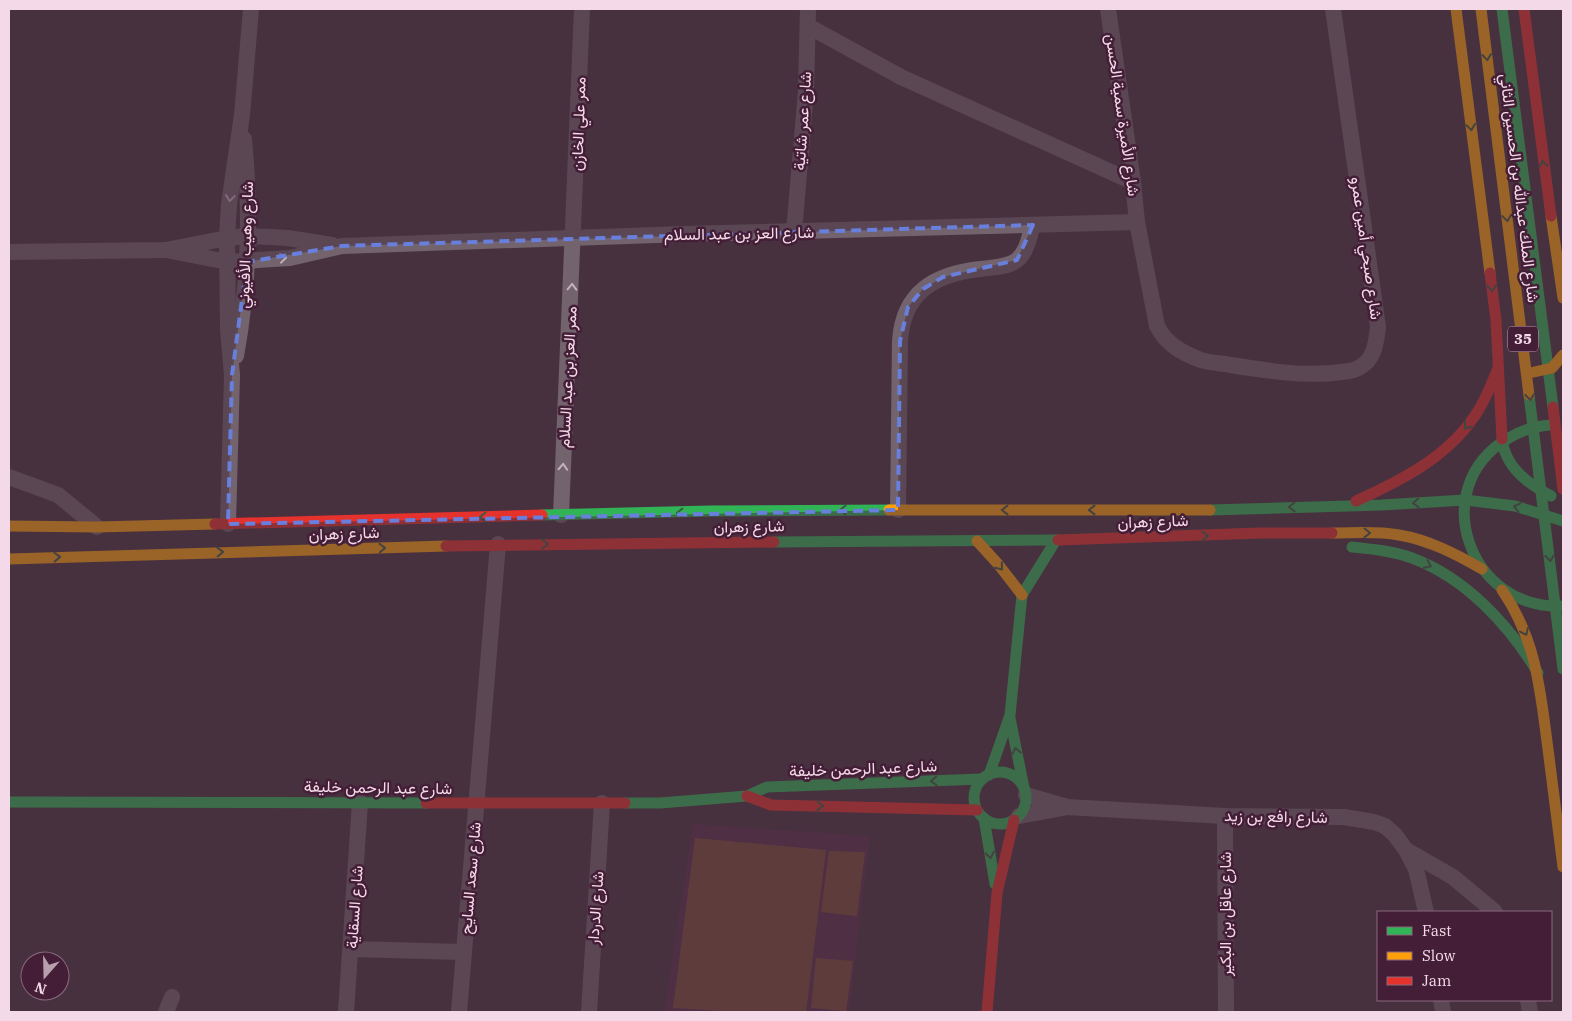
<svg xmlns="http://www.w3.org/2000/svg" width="1572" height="1021" font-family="'IBM Plex Serif',Vazirmatn,serif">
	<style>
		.built { fill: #592e4a }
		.green { fill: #7d4a39 }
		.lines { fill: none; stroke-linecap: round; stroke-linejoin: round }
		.street { stroke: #73636d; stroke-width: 16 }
		.fast { stroke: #30b455; stroke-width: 11 }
		.slow { stroke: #ff9f0a; stroke-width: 11 }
		.jam { stroke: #e5322d; stroke-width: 11 }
		.oneway { stroke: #3c5a43 }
		.oneway2 { stroke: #c7b0be }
		.marked { fill: none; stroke: #687fde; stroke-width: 4; stroke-dasharray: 10 6; stroke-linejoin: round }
		.labels { text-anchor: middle; stroke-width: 5; stroke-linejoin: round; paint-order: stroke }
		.shield { fill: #441e37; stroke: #bfa2b4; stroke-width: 1 }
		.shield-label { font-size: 15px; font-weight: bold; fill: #f4dae9 }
		.street-label { font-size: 16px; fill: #f4dae9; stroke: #441e37 }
	</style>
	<rect width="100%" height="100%" fill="#47313f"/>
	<!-- built -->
	<path class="built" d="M 693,824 L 870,836 L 849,1012 L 664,1012 Z"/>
	<!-- green -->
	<g class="green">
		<path d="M 695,838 L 826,850 L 806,1012 L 745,1012 L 673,1008 Z"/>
		<path d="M 829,851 L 865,852 L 857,916 L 821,912 Z"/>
		<path d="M 816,958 L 853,961 L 846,1011 L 811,1008 Z"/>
	</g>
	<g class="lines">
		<!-- street -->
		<g class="street">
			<path d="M 1108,9 L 1133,182 L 1137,222 L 1157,326 C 1166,344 1182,353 1201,360 C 1210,363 1221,363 1231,365 C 1268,371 1305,377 1342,372 C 1348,371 1355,371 1360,367 C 1375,359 1376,342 1378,327 L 1333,9"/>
			<path d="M 808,26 L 901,77 L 1133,182"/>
			<path d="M 794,232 L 806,91 L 808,9"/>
			<path d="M 166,250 L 228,262 L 290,258 L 342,246 L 684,234 L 1137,222"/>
			<path d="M 9,252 L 166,250 L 227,238 L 247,236 L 288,238 L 332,245"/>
			<path d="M 236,356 C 249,285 251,212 244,139"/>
			<path d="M 9,477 L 58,495 L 97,527"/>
			<path d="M 898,510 L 900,341 C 903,292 935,274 980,269 C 992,267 1007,268 1017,260 C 1027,252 1029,237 1033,225"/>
			<path d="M 561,515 L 582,9"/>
			<path d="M 228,524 L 232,375 L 228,329 L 227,238 L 229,204 L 242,115 L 251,9"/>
			<path d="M 1026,795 L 1067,807 L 1225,816 L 1344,817 L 1374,822 L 1385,826 L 1395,835 L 1406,850 L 1416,869 L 1426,912"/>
			<path d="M 1019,816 L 1063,808"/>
			<path d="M 1225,816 L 1226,1012"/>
			<path d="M 1406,850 L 1453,877 L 1495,912"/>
			<path d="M 351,949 L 463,952"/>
			<path d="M 1441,1000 L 1443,1012"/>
			<path d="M 1528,1000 L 1530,1012"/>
			<path d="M 166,1012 L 172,997"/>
			<path d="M 346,1012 L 360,802"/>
			<path d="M 459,1012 L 498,544"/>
			<path d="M 589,1012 L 602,803"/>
		</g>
		<!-- fast -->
		<g class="fast">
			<path d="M 1502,9 L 1553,407"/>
			<path d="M 1529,395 L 1563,669"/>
			<path d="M 1550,425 C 1534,426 1520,431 1507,439 C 1426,488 1469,611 1563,606"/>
			<path d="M 1502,439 C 1505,467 1528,484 1551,496"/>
			<path d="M 1465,500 L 1515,506 L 1563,521"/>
			<path d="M 1210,510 L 1382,505 L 1465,500"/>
			<path d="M 542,515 L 710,511 L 889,510"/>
			<path d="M 774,542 L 1058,540"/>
			<path d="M 1352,547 C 1372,549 1393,551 1412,558 C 1466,578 1509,625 1538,673"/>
			<path d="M 1010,718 L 1024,788"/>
			<circle cx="1000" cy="798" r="26"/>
			<path d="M 989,775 L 1010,715 L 1022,595 L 1056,540"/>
			<path d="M 9,802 L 426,803"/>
			<path d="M 625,803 L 660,803 L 747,796 L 767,787 L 982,779"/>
			<path d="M 984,818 L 995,884"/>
		</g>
		<!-- slow -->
		<g class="slow">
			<path d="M 1456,9 L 1490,273"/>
			<path d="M 1481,9 L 1529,395"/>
			<path d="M 1551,216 L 1563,298"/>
			<path d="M 1534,372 L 1552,368 L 1563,355"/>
			<path d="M 889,510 L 1210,510"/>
			<path d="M 9,526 L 97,527 L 215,524"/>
			<path d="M 1332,533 C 1354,533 1377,531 1399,535 C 1429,540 1456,554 1482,569"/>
			<path d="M 977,541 L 998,564 L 1022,595"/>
			<path d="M 9,559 L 446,546"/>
			<path d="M 1502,590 C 1537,641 1540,690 1548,749 C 1553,789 1558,828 1563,867"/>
		</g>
		<!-- jam -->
		<g class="jam">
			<path d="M 1524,9 L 1551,216"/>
			<path d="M 1490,273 L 1496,320 L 1502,439"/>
			<path d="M 1553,407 L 1563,489"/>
			<path d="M 1356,501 C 1400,481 1446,458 1474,417 C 1485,402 1491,385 1498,368"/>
			<path d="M 215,524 L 542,515"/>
			<path d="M 1058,540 L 1261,533 L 1332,533"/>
			<path d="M 446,546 L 774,542"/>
			<path d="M 747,796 L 771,805 L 977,810"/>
			<path d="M 426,803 L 625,803"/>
			<path d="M 987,1012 L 997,893 L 1014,820"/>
		</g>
	</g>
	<!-- one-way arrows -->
	<defs><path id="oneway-chevron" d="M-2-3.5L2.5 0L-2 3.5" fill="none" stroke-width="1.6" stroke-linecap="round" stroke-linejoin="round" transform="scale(1.25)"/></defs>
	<g class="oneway">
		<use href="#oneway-chevron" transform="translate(1487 57) rotate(83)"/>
		<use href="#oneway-chevron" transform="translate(1471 127) rotate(82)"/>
		<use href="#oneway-chevron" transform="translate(1543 164) rotate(-97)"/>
		<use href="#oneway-chevron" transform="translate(1507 218) rotate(82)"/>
		<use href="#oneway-chevron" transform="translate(1492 288) rotate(83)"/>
		<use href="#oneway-chevron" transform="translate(1530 397) rotate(83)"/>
		<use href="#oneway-chevron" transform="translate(1467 426) rotate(128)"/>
		<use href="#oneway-chevron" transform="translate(1416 503) rotate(177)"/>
		<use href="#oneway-chevron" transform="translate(1292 507) rotate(179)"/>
		<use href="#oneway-chevron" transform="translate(1517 507) rotate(-166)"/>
		<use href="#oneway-chevron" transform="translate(843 510) rotate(180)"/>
		<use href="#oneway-chevron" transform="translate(1005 510) rotate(180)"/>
		<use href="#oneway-chevron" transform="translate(1092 510) rotate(180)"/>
		<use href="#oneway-chevron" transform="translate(680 513) rotate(179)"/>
		<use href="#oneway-chevron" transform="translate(483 517) rotate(179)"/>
		<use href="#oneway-chevron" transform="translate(1367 533) rotate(1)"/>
		<use href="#oneway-chevron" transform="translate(1205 536) rotate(-3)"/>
		<use href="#oneway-chevron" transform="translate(545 544) rotate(-1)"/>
		<use href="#oneway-chevron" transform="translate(382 548) rotate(-2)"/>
		<use href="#oneway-chevron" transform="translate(220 552) rotate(-2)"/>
		<use href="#oneway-chevron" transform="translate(57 557) rotate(-2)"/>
		<use href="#oneway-chevron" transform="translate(1550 558) rotate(83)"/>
		<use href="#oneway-chevron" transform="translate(1428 565) rotate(26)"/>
		<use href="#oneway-chevron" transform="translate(1000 567) rotate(51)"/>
		<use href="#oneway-chevron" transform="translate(1525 632) rotate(65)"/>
		<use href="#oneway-chevron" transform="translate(1016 751) rotate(-101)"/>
		<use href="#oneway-chevron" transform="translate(934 781) rotate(177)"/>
		<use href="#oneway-chevron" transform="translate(820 806) rotate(1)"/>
		<use href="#oneway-chevron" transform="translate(990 855) rotate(80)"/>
	</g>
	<g class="oneway2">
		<use href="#oneway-chevron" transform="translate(230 198) rotate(97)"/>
		<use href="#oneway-chevron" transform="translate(283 258) rotate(-7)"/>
		<use href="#oneway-chevron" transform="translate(572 287) rotate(-88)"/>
		<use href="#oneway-chevron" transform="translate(563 467) rotate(-87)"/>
	</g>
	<!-- marked area -->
	<path d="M0 0H1572V1021H0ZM 1033,225 L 1017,260 L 943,277 L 923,289 L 908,307 L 900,341 L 898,510 L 228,524 L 232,375 L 247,262 L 342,246 Z" fill="#47313f" fill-opacity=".55" fill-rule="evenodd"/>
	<path class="marked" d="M 1033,225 L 1017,260 L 943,277 L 923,289 L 908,307 L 900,341 L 898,510 L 228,524 L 232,375 L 247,262 L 342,246 Z"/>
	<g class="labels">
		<!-- shield labels -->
		<rect class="shield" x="1508" y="326.5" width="30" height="25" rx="4"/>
		<g class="shield-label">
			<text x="1523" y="344">35</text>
		</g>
		<!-- street labels -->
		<g class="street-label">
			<text transform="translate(1123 115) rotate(82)" y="6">شارع الأميرة سمية الحسن</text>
			<text transform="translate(802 121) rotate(-86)" y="6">شارع عمر شاتية</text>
			<text transform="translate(578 124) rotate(-88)" y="6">ممر علي الخازن</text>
			<text transform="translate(1520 188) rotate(83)" y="6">شارع الملك عبدالله بن الحسين الثاني</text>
			<text transform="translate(739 233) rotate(-1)" y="6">شارع العز بن عبد السلام</text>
			<text transform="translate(245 245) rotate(-88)" y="6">شارع وهيب الأفيوني</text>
			<text transform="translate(1367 248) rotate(82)" y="6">شارع صبحي أمين عمرو</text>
			<text transform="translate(567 377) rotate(-87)" y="6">ممر العز بن عبد السلام</text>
			<text transform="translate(1153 521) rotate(-2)" y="6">شارع زهران</text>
			<text transform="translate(749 526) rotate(-1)" y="6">شارع زهران</text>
			<text transform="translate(344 533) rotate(-2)" y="6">شارع زهران</text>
			<text transform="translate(863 768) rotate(-2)" y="6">شارع عبد الرحمن خليفة</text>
			<text transform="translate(378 787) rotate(1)" y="6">شارع عبد الرحمن خليفة</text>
			<text transform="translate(1276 816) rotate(1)" y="6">شارع رافع بن زيد</text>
			<text transform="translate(470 878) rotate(-85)" y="6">شارع سعد السايح</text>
			<text transform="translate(354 907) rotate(-86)" y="6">شارع السقاية</text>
			<text transform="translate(595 908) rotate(-86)" y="6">شارع الدردار</text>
			<text transform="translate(1225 914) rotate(-90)" y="6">شارع عاقل بن البكير</text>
		</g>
	</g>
	<!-- border -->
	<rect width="1572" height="1021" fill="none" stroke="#f4dae9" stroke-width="20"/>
	<!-- legend -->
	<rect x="1377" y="911" width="175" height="90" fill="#441e37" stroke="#8a697e"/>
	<rect x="1387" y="927" width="25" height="8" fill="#30b455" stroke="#8a697e"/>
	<text x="1422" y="936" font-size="15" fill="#f4dae9">Fast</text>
	<rect x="1387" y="952" width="25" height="8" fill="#ff9f0a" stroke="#8a697e"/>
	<text x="1422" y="961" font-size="15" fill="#f4dae9">Slow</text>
	<rect x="1387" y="977" width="25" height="8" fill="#e5322d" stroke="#8a697e"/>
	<text x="1422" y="986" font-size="15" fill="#f4dae9">Jam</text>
	<!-- north arrow -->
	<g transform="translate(45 976) rotate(200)"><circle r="24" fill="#441e37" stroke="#8a697e"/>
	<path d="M0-4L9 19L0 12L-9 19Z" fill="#b79fae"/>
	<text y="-8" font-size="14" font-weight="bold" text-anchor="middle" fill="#f4dae9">N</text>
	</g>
</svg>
